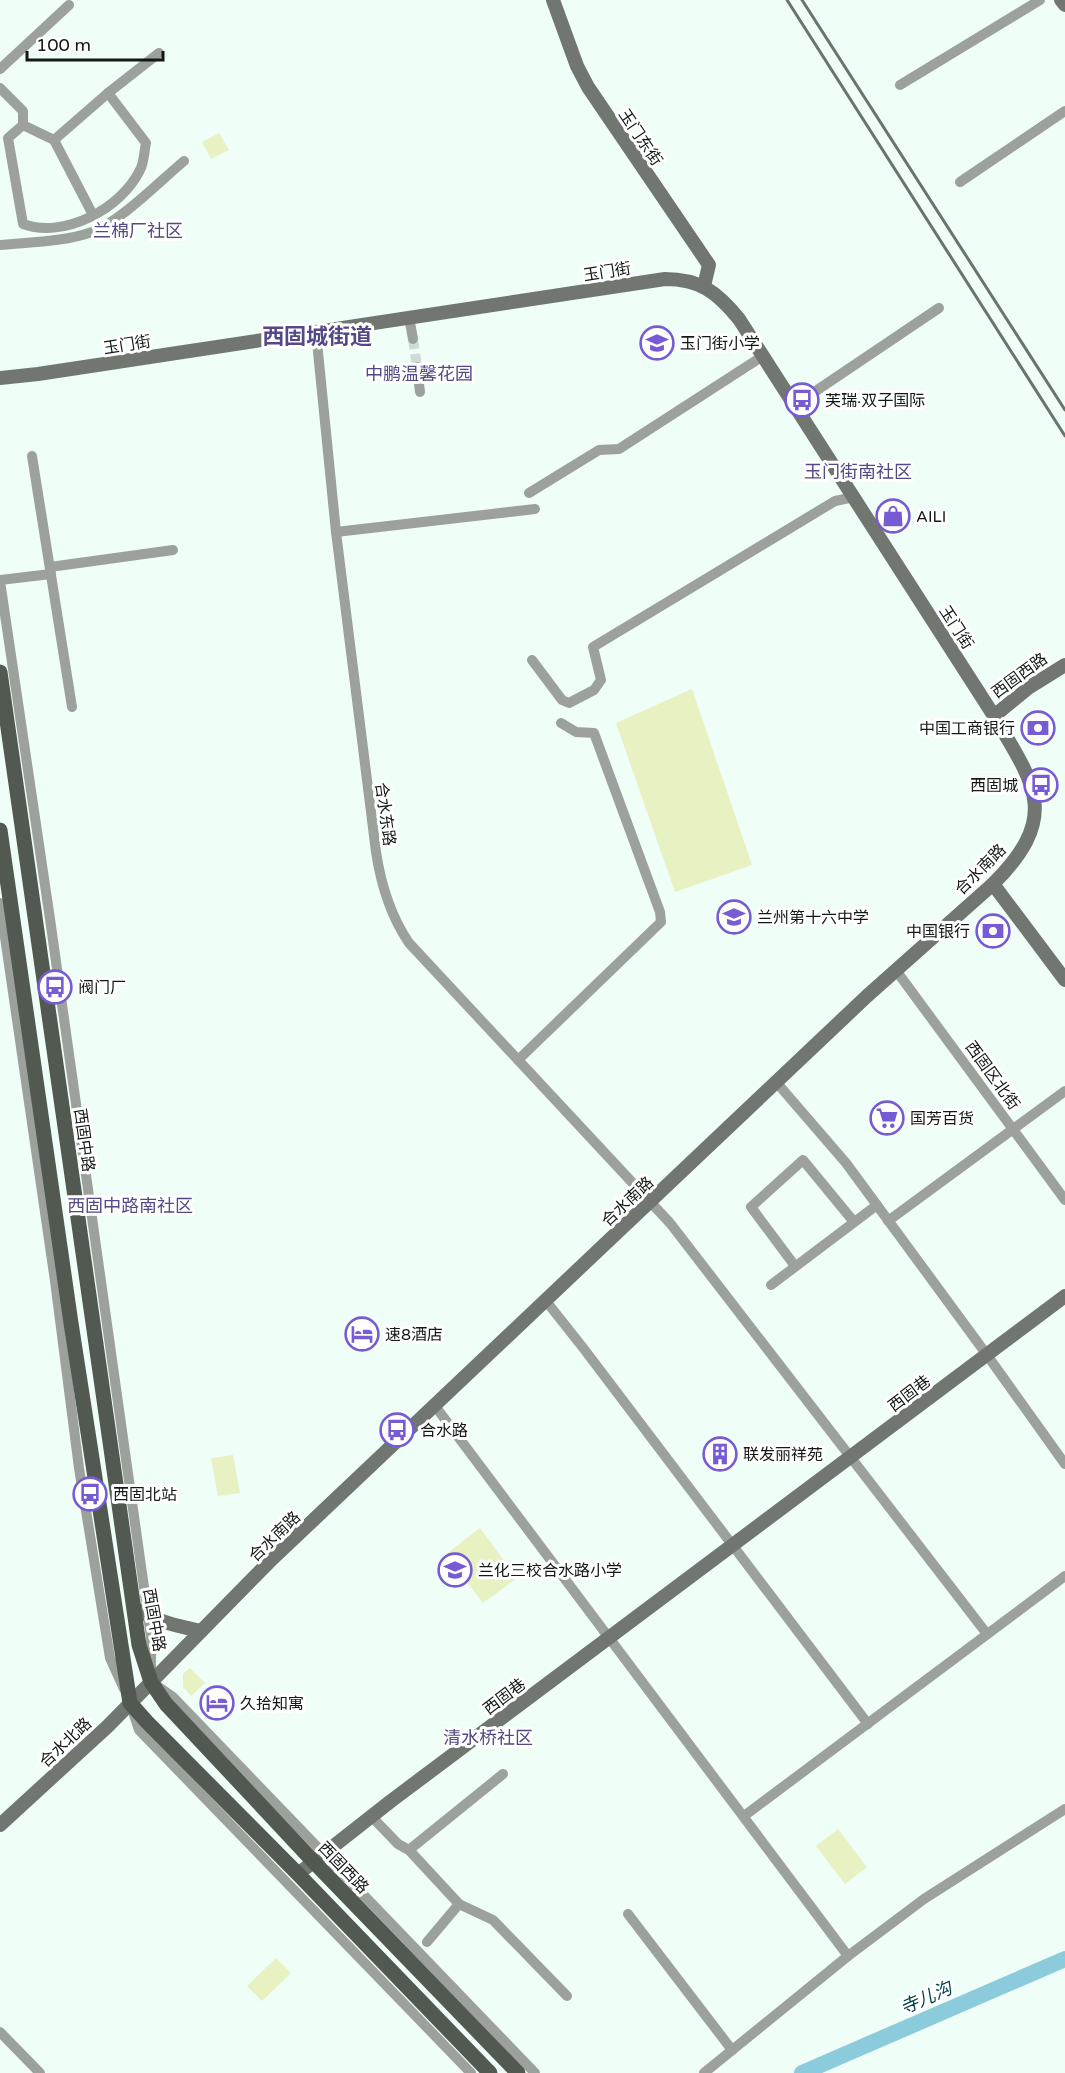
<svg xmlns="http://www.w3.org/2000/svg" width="1065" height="2073" font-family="'Varela Round','Noto Sans SC',sans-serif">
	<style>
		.green { fill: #e7f1c1 }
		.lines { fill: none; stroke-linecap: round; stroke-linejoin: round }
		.river { stroke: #8ccbdb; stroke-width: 16 }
		.street-tunnel { stroke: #cedcd5; stroke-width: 10; stroke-dasharray: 10 5; stroke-linecap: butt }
		.street { stroke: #9da19c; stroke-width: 10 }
		.secondary { stroke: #717770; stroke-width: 14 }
		.primary { stroke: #525951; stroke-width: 15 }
		.rail { stroke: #6a736f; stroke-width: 3 }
		.labels { text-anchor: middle; stroke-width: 6; stroke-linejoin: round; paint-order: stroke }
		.street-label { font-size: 16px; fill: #131816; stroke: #fff }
		.poi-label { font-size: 16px; fill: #131816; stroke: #fff; text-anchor: start }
		.neighbourhood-label { font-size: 18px; fill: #544988; stroke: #fff }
		.water-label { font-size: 18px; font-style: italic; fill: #04404c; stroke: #fff }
		.district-label { font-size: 22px; font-weight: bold; fill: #544988; stroke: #fff }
	</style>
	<rect width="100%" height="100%" fill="#effef7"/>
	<!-- green -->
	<g class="green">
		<path d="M 219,133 L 229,150 L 211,159 L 202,142 Z"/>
		<path d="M 692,689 L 752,865 L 675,892 L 616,723 Z"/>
		<path d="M 233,1455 L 240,1493 L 218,1496 L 211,1458 Z"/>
		<path d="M 480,1528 L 517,1578 L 483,1603 L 446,1554 Z"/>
		<path d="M 190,1668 L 205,1683 L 191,1696 L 183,1687 L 183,1674 Z"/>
		<path d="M 838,1829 L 867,1867 L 845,1884 L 816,1846 Z"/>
		<path d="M 276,1958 L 291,1973 L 262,2001 L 247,1986 Z"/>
	</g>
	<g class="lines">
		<!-- river -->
		<path class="river" d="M 802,2073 L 1065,1959"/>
		<!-- street-tunnel -->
		<path class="street-tunnel" d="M 413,339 L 417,367"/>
		<!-- street -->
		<g class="street">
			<path d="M 0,69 L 69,5"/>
			<path d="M 900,85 L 1040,0"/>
			<path d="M 0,88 L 23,111 L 23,125 L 8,138 L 23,224 C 64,239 121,209 140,170 C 144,163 144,152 146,143 L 108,93"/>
			<path d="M 23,125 L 54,140 L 93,215"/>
			<path d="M 54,140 L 108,93 L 159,53"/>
			<path d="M 960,182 L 1065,111"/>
			<path d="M 0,245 C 30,242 64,242 92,232 C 120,222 160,181 184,161"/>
			<path d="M 409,317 L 413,339"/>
			<path d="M 316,332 L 336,532 L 376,852 C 381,885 390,915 409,943 L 670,1223 L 987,1634"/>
			<path d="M 417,367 L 420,392"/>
			<path d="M 795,405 L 939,308"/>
			<path d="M 32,456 L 72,707"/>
			<path d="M 529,493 L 599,450 L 619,449 L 763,356"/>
			<path d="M 336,532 L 535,509"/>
			<path d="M 50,567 L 173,550"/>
			<path d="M 0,580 L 51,574"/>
			<path d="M 0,581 L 50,919 L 151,1637 L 151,1669"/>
			<path d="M 532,660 L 562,700 L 569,703 L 594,690 L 601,680 L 593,647 L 835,501 L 854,497"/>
			<path d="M 0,903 L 55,1281 L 79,1468 L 110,1658 L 124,1689"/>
			<path d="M 895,969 L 1065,1200"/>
			<path d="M 518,1060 L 661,922 L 660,912 L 594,733 L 576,732 L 561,723"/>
			<path d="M 777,1083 L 846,1163 L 987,1355 L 1065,1464"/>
			<path d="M 888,1221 L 1065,1091"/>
			<path d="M 795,1266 L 751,1207 L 803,1160 L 854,1222"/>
			<path d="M 771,1285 L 877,1205"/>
			<path d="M 546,1301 L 584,1349 L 868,1724"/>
			<path d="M 435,1406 L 848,1956"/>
			<path d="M 156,1685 L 173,1697 L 535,2073"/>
			<path d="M 132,1709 L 139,1730 L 471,2073"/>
			<path d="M 371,1816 L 398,1844 L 409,1850"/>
			<path d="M 744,1816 L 1065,1576"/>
			<path d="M 459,1904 L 409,1850 L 503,1774"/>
			<path d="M 628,1914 L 732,2050"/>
			<path d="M 427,1942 L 459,1904 L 493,1920 L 567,1996"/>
			<path d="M 0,2032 L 40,2073"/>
			<path d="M 704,2073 L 848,1956 L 924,1899 L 1065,1809"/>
		</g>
		<!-- secondary -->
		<g class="secondary">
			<path d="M 553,0 L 577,66 L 588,87 L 709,265 L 704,286"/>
			<path d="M 1061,0 L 1065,5"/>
			<path d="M 0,378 L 38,374 L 665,279 C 700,279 717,292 739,319 L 994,716 C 1036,786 1060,817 993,884 L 867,996 L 269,1562 L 108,1726 L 0,1825"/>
			<path d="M 994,716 L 1028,688 L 1065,665"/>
			<path d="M 993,884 L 1065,980"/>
			<path d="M 134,1608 C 155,1621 177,1626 201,1631"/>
			<path d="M 298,1874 L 391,1801 L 1065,1296"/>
		</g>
		<!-- primary -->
		<g class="primary">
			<path d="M 0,672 L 139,1645 L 151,1682 L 166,1704 L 313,1861 L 518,2073"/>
			<path d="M 0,830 L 71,1323 L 130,1703 L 147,1722 L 298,1874 L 490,2073"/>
		</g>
		<!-- rail -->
		<g class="rail">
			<path d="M 787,0 L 1065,436"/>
			<path d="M 802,0 L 1065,410"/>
		</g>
	</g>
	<!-- icons -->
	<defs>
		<symbol id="school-ring" viewBox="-11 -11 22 22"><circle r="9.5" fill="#fff" stroke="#765bd5" stroke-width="1.5"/><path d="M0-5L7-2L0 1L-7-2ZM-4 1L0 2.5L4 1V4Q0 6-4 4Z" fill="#765bd5"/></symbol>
		<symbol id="bus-ring" viewBox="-11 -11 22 22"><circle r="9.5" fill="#fff" stroke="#765bd5" stroke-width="1.5"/><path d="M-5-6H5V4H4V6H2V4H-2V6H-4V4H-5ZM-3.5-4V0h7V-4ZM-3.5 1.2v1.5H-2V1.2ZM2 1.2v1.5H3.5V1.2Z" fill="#765bd5"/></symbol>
		<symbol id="shop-ring" viewBox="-11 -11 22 22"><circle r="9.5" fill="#fff" stroke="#765bd5" stroke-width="1.5"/><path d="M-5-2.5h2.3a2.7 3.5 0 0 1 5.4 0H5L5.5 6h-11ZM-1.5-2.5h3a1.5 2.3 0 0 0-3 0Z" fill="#765bd5"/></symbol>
		<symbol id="bank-ring" viewBox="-11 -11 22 22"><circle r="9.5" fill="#fff" stroke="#765bd5" stroke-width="1.5"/><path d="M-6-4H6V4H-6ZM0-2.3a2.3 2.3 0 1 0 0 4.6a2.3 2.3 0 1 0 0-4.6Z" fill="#765bd5"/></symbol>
		<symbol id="supermarket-ring" viewBox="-11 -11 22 22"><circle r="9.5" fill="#fff" stroke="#765bd5" stroke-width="1.5"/><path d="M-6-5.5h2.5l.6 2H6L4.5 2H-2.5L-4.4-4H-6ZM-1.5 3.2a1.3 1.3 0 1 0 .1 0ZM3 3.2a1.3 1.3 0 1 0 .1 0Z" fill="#765bd5"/></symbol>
		<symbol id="hotel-ring" viewBox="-11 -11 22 22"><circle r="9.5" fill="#fff" stroke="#765bd5" stroke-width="1.5"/><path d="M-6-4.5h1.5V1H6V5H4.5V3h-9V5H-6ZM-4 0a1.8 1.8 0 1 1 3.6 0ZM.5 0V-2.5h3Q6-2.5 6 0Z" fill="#765bd5"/></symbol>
		<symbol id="building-ring" viewBox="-11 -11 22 22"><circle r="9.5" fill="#fff" stroke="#765bd5" stroke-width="1.5"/><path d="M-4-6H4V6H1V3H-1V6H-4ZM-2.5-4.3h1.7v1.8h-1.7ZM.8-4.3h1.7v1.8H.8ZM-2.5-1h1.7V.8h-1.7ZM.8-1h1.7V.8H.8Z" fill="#765bd5"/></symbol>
	</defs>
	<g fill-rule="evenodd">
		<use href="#school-ring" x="638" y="324" width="38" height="38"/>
		<use href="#bus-ring" x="783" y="381" width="38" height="38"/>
		<use href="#shop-ring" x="874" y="497" width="38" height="38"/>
		<use href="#bank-ring" x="1019" y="709" width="38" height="38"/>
		<use href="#bus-ring" x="1022" y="766" width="38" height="38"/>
		<use href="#school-ring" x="715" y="898" width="38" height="38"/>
		<use href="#bank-ring" x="974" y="912" width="38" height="38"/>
		<use href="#bus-ring" x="36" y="968" width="38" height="38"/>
		<use href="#supermarket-ring" x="868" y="1099" width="38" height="38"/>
		<use href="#hotel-ring" x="343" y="1315" width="38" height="38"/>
		<use href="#bus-ring" x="378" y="1411" width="38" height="38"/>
		<use href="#building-ring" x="701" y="1435" width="38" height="38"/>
		<use href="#bus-ring" x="71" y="1475" width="38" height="38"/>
		<use href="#school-ring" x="436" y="1551" width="38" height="38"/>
		<use href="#hotel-ring" x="198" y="1684" width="38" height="38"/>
	</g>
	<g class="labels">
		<!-- street labels -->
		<g class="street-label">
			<text transform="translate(641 137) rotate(56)" y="6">玉门东街</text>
			<text transform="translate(607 271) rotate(-9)" y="6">玉门街</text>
			<text transform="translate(127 344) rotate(-9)" y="6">玉门街</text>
			<text transform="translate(957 627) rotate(57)" y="6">玉门街</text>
			<text transform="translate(1019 675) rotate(-36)" y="6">西固西路</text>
			<text transform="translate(386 814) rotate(82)" y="6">合水东路</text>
			<text transform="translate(980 869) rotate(-45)" y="6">合水南路</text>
			<text transform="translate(993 1075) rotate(54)" y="6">西固区北街</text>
			<text transform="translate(85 1140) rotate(82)" y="6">西固中路</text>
			<text transform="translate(627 1201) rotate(-43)" y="6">合水南路</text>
			<text transform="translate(909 1393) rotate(-37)" y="6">西固巷</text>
			<text transform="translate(274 1536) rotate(-44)" y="6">合水南路</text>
			<text transform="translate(155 1620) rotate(80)" y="6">西固中路</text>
			<text transform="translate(504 1696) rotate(-37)" y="6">西固巷</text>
			<text transform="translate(65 1742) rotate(-43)" y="6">合水北路</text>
			<text transform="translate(344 1867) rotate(46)" y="6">西固西路</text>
		</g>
		<!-- poi labels -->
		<g class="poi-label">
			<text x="680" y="349">玉门街小学</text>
			<text x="825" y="406">芙瑞·双子国际</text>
			<text x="916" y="522">AILI</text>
			<text x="1015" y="734" text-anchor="end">中国工商银行</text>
			<text x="1018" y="791" text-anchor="end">西固城</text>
			<text x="757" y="923">兰州第十六中学</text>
			<text x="970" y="937" text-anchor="end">中国银行</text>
			<text x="78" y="993">阀门厂</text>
			<text x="910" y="1124">国芳百货</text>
			<text x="385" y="1340">速8酒店</text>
			<text x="420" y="1436">合水路</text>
			<text x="743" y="1460">联发丽祥苑</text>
			<text x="113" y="1500">西固北站</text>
			<text x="478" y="1576">兰化三校合水路小学</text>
			<text x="240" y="1709">久拾知寓</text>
		</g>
		<!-- neighbourhood labels -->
		<g class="neighbourhood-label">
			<text x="138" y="237">兰棉厂社区</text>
			<text x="419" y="380">中鹏温馨花园</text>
			<text x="858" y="478">玉门街南社区</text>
			<text x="130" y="1212">西固中路南社区</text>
			<text x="488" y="1744">清水桥社区</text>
		</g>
		<!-- water labels -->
		<g class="water-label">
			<text transform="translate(926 1998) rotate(-24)" y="6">寺儿沟</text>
		</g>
		<!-- district labels -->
		<g class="district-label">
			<text x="317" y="344">西固城街道</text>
		</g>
	</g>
	<!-- scale -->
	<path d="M27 51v9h136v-9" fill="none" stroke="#131816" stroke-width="3"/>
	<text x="36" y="51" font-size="18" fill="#131816" stroke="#ffffff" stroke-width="4.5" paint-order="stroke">100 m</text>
</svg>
